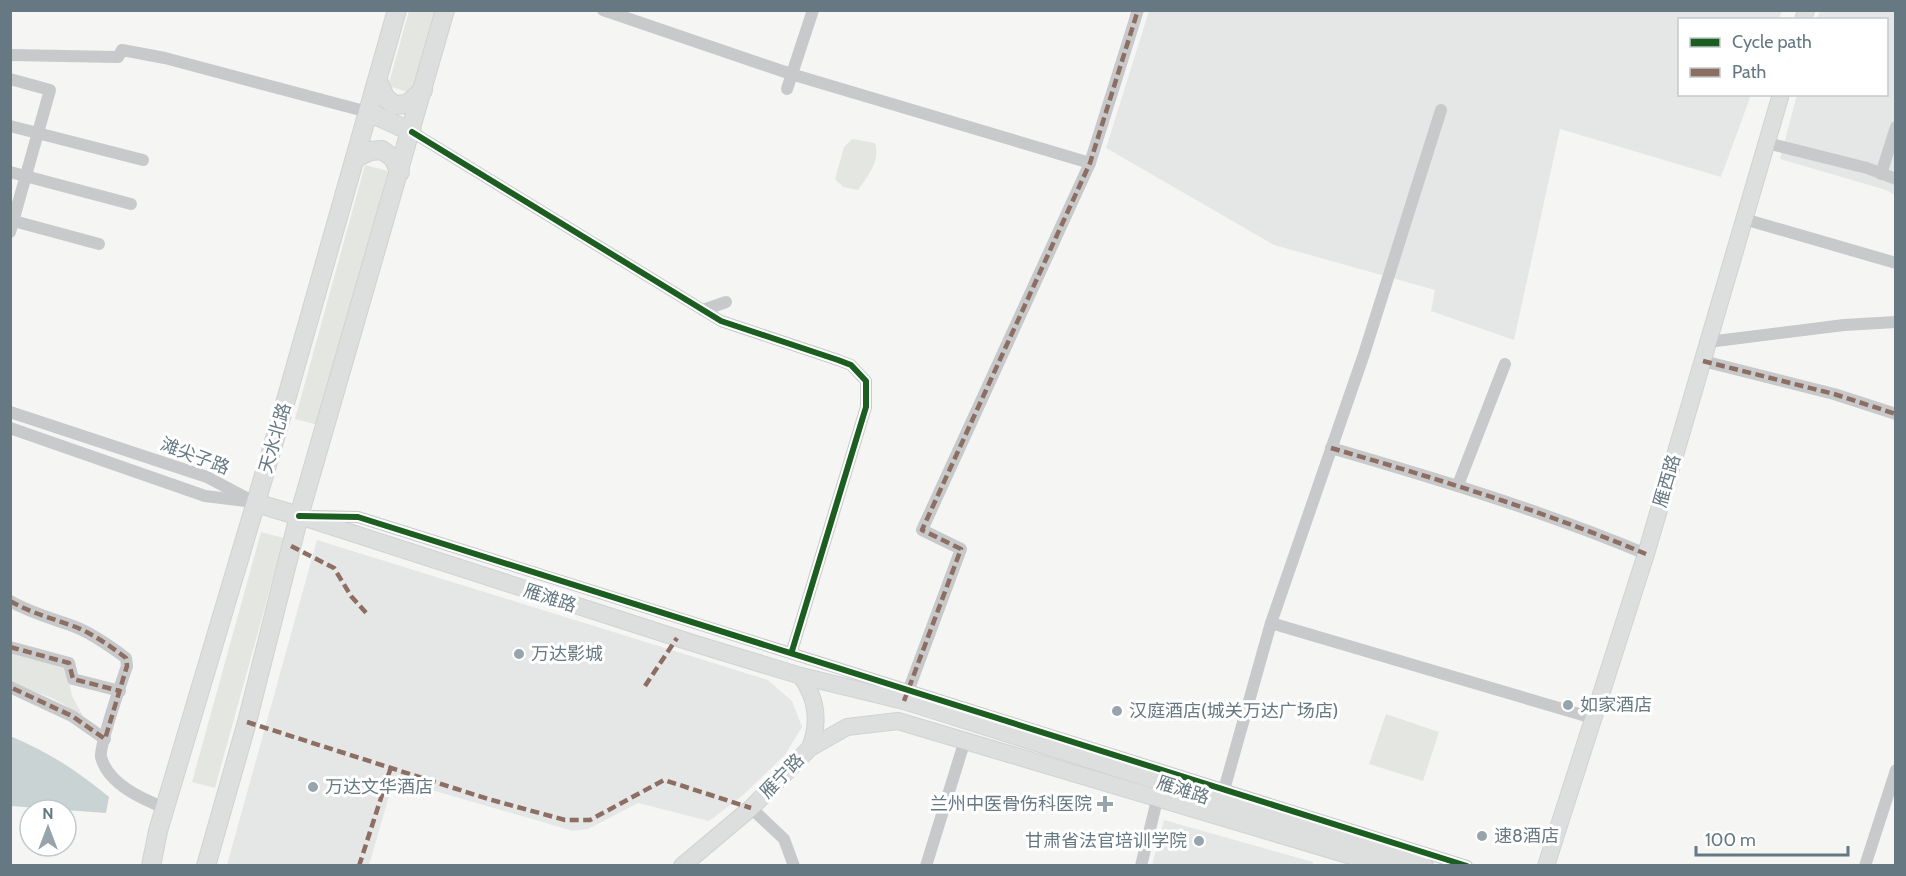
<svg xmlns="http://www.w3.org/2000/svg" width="1906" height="876" font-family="Cabin,'Noto Sans SC',sans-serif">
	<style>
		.built { fill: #e5e6e6 }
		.green { fill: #e4e7e1 }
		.water { fill: #c9d3d4 }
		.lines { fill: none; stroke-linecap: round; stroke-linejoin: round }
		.secondary-casing { stroke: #d1d3d3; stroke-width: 18 }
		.primary-casing { stroke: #d1d2d2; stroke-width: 20 }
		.minor { stroke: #c7c9ca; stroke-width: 12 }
		.secondary { stroke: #dddede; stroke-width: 16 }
		.primary { stroke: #dddede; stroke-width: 18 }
		.quiet { stroke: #8d6e63; stroke-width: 4.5; stroke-dasharray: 9 4.5; stroke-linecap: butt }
		.cycleway-casing { stroke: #fff; stroke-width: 10 }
		.cycleway { stroke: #1b5e20; stroke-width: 6 }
		.poi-dot { fill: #98a4ab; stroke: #fff; stroke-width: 2 }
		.labels { text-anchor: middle; stroke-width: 6; stroke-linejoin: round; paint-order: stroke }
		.street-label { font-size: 18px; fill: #667983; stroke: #fff }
		.poi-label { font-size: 18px; fill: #667983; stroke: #fff; text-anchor: start }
	</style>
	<rect width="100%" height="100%" fill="#f5f5f4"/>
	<!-- built -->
	<g class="built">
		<path d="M 1149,11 L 1782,11 L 1779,19 L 1680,20 L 1680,94 L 1751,95 L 1721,177 L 1560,129 L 1514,340 L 1431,311 L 1435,290 L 1274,245 L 1106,148 Z"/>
		<path d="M 1820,11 L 1895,11 L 1895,195 L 1886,190 L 1780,159 L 1797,95 L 1886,94 L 1886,20 L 1817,19 Z"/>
		<path d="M 317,540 L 768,680 L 792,701 L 802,727 L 785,755 L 742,796 L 709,821 L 638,803 L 588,829 L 573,831 L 394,779 L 369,865 L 227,865 Z"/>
		<path d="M 1164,820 L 1313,862 L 1312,866 L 1152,865 Z"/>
	</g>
	<!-- green -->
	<g class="green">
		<path d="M 409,11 L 435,11 L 412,93 L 388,86 Z"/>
		<path d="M 852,139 L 875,143 C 881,161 867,177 858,190 L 843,187 L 835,179 L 844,147 Z"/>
		<path d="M 365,165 L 388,171 L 318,425 L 295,419 Z"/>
		<path d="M 261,532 L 284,538 L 215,788 L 192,782 Z"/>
		<path d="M 10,649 L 68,668 L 66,678 L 69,680 L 72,696 L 83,716 L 52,698 L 11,683 Z"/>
		<path d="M 1386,714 L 1439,732 L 1423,781 L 1369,764 Z"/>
	</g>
	<!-- water -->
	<path class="water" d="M 10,736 C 47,751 78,771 109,797 L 106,813 L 11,806 Z"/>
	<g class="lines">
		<defs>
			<g id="secondary">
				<path d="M 1803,20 L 1806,10"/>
				<path d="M 299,516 L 696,644 L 801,676 L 904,701 L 1425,866"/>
				<path d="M 801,676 C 817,699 820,722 810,748"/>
				<path d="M 682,866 L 751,808 L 810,748 L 847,727 L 898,721 L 1385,866"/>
				<path d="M 1546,866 L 1646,554 L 1781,94"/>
			</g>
			<g id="primary">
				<path d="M 378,81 L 385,97 L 394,105 L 407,104 L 423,90"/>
				<path d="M 368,112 L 412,132"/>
				<path d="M 356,158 L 370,151 L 382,150 L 393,158 L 400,172"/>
				<path d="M 256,503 L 299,516"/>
				<path d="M 151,866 L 158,831 L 276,435 L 397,10"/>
				<path d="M 206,866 L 247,722 L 299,516 L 445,10"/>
			</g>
		</defs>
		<!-- secondary casing -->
		<use href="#secondary" class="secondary-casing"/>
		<!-- primary casing -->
		<use href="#primary" class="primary-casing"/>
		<!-- minor -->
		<g class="minor">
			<path d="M 603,10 L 791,74 L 1090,163"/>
			<path d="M 10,55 L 118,57 L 122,50 L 165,58 L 368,112"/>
			<path d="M 10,79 L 50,90 L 10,232"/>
			<path d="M 787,89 L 813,10"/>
			<path d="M 10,126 L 143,160"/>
			<path d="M 412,132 L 721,321 L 838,360 L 851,365 L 866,381 L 866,407 L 792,651"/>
			<path d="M 1767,143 L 1867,168 L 1896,179"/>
			<path d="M 10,172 L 131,204"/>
			<path d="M 1881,174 L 1896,127"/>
			<path d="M 1744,219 L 1896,263"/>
			<path d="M 10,220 L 99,244"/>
			<path d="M 703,310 L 726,302"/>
			<path d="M 1708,342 L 1844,325 L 1896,322"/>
			<path d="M 1703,361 L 1834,394 L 1896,414"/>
			<path d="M 10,412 L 207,477 L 256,503"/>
			<path d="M 10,428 L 205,496 L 246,501"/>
			<path d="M 1331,448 C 1438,479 1543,511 1646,554"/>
			<path d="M 1458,485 L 1505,364"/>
			<path d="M 313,516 L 358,517 L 1467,866"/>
			<path d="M 10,601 C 31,613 51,618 73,626 C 92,633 110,646 126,658 L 127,666 C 122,681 99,746 101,757 C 108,784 142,799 165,808"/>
			<path d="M 1271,623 L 1593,718"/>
			<path d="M 10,647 L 69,663 L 73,679 L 120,691"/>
			<path d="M 10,687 L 72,716 L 105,739"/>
			<path d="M 906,697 L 961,549 L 922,530 L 1090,163 L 1138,10"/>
			<path d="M 1222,797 L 1271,623 L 1364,354 L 1441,110"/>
			<path d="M 751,808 L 784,839 L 794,866"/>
			<path d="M 926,866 L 965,740"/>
			<path d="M 1141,866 L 1158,796"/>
			<path d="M 1865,866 L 1896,770"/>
		</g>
		<!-- secondary -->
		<use href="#secondary" class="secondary"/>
		<!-- primary -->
		<use href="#primary" class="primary"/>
		<!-- quiet -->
		<g class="quiet">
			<path d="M 1703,361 L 1834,394 L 1896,414"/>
			<path d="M 1331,448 C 1438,479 1543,511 1646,554"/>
			<path d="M 291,546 L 334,568 L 351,596 L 369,616"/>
			<path d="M 10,601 C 31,613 51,618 73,626 C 92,633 110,646 126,658 L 127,666 L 105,739 L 72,716 L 10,687"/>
			<path d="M 10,647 L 69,663 L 73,679 L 120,691"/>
			<path d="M 645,686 L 677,638"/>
			<path d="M 904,701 L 961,549 L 922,530 L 1090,163 L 1138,10"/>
			<path d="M 247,722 L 488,799 L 565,820 L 590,820 L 664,780 L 751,808"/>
			<path d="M 359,866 L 391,767"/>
		</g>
		<defs>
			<g id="cycleway">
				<path d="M 412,132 L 721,321 L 838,360 L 851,365 L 866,381 L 866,407 L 792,651"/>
				<path d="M 299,516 L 358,517 L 1467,866"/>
			</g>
		</defs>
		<!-- cycleway casing -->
		<use href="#cycleway" class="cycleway-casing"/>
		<!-- cycleway -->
		<use href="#cycleway" class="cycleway"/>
	</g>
	<!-- markers -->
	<g class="poi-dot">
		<circle cx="519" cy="654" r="6"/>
		<circle cx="1568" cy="705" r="6"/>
		<circle cx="1117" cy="711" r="6"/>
		<circle cx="313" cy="787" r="6"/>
		<path d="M1102 795h6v6h6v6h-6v6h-6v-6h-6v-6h6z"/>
		<circle cx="1482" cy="836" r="6"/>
		<circle cx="1199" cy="841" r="6"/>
	</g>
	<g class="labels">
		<!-- street labels -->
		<g class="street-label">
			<text transform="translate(275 438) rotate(-74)" y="6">天水北路</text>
			<text transform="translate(195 456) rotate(21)" y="6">滩尖子路</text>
			<text transform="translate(1667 481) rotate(-74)" y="6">雁西路</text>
			<text transform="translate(550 598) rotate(18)" y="6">雁滩路</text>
			<text transform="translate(782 776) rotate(-46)" y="6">雁宁路</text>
			<text transform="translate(1183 790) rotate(18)" y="6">雁滩路</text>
		</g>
		<!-- poi labels -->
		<g class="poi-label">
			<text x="531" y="660">万达影城</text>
			<text x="1580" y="711">如家酒店</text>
			<text x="1129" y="717">汉庭酒店(城关万达广场店)</text>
			<text x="325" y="793">万达文华酒店</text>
			<text x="1092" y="810" text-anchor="end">兰州中医骨伤科医院</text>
			<text x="1494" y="842">速8酒店</text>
			<text x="1187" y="847" text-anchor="end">甘肃省法官培训学院</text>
		</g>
	</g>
	<!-- border -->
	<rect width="1906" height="876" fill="none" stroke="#667983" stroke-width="24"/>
	<!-- legend -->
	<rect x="1678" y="18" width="210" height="78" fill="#ffffff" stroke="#c2c9cd" stroke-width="1.5"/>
	<rect x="1690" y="38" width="30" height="9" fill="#1b5e20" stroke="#c2c9cd" stroke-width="1.5"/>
	<text x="1732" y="48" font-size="18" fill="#667983">Cycle path</text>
	<rect x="1690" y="68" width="30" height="9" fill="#8d6e63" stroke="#c2c9cd" stroke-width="1.5"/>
	<text x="1732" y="78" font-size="18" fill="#667983">Path</text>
	<!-- north arrow -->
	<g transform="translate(48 828)"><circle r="28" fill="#ffffff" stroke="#c2c9cd" stroke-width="1.5"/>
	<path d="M0-4.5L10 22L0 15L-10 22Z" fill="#98a4ab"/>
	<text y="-9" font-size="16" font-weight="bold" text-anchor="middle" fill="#667983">N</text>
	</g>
	<!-- scale -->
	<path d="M1696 846v9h152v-9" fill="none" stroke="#667983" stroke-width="3"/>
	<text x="1705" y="846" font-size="18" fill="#667983" stroke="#ffffff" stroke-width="4.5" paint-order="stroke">100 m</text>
</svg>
